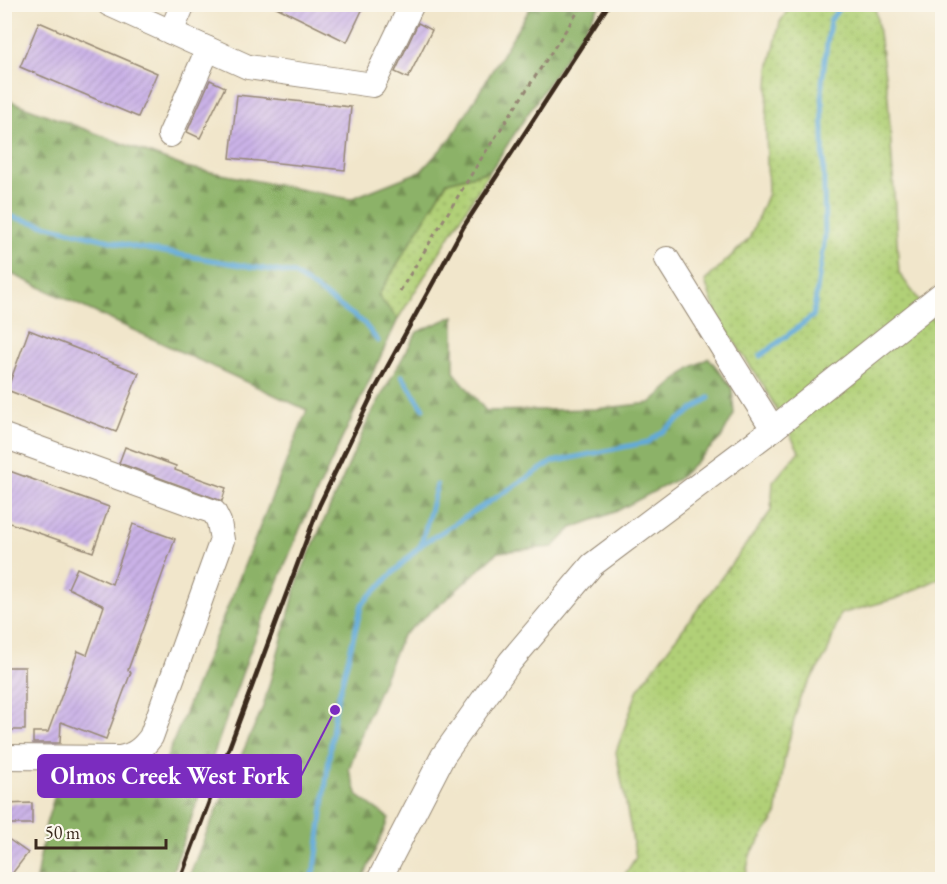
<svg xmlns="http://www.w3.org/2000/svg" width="947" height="884" font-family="'EB Garamond',serif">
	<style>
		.grass { fill: url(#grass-dots); stroke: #767d4a; stroke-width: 1.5 }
		.forest { fill: url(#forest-firs); stroke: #646e43; stroke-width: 1.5 }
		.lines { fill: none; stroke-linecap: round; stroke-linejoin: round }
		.stream { stroke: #62aad9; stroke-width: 5 }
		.building { fill: url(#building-hatch) }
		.minor-casing { stroke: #968874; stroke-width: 26 }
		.path { stroke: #968874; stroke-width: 3; stroke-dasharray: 4.5 4.5; stroke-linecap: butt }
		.minor { stroke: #fff; stroke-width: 24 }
		.rail { stroke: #3b2a1e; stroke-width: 4.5 }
		.leader { fill: none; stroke: #7b2cbf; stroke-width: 2 }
		.callout-dot { fill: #7b2cbf; stroke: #fbf7ec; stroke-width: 2 }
		.callout { fill: #7b2cbf; stroke: #7b2cbf; stroke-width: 2 }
		.callout-label { font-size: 24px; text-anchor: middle; font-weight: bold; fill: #fff }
	</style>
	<defs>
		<pattern id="grass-dots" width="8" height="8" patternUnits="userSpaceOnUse" patternTransform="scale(1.5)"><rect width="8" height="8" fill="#b1d077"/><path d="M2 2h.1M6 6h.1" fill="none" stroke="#99b366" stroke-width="1.8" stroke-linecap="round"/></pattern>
		<pattern id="forest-firs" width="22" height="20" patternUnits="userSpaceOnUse" patternTransform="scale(1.5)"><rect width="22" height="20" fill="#8cb268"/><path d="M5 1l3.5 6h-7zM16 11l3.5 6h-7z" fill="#749155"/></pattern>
		<pattern id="building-hatch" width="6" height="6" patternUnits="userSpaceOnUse" patternTransform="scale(1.5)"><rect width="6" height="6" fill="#cab2e7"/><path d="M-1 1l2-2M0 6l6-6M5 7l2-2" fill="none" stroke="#ae99c6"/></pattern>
	</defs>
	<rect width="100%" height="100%" fill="#fbf7ec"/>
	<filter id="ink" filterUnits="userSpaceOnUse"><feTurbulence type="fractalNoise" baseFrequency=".0167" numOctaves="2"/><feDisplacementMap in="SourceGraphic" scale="12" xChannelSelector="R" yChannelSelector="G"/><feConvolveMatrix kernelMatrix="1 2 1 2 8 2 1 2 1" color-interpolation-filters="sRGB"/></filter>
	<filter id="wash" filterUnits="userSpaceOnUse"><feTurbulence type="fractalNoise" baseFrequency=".008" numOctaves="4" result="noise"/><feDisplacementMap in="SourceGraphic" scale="24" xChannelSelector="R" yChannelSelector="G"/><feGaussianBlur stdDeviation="1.35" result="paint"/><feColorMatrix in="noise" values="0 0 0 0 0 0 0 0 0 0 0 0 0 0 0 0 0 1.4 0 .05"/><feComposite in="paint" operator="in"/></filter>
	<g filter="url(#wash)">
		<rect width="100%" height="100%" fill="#f1e6cb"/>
		<!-- grass -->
		<g class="grass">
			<path d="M 791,5 L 875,5 L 888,96 L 899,273 L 935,322 L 942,317 L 942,577 L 898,598 L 840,614 L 827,654 L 800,697 L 785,756 L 776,816 L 750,855 L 745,879 L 622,879 L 636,857 L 616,752 L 638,689 L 771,511 L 773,482 L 799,451 L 763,385 L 717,316 L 705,281 L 749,239 L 768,193 L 766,128 L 769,69 L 780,22 Z"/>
			<path d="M 490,171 L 398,319 L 377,296 L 447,182 Z"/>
		</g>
		<!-- forest -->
		<g class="forest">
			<path d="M 532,5 L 600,5 L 490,171 L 447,182 L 378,296 L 398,319 L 299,531 L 249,654 L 170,879 L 36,879 L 46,824 L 56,791 L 153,792 L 307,410 L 5,271 L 5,99 L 185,167 L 350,199 L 421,171 L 452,137 Z"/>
			<path d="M 454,316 L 454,372 L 486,411 L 596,409 L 650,403 L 690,368 L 709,358 L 732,388 L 734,414 L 721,438 L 678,479 L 615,512 L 572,528 L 553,547 L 498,552 L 451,595 L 402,636 L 366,721 L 349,769 L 358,796 L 389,818 L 363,879 L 188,879 L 206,834 L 263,707 L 299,577 L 371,414 L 417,332 Z"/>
		</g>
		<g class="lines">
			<!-- stream -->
			<g class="stream">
				<path d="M 4,215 L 135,247 L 294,274 L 363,322 L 378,341"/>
				<path d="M 760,356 L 813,316 L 825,237 L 822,82 L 830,21 L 842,4"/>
				<path d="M 402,376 L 423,408"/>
				<path d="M 421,545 L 437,485"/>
				<path d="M 310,880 L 316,863 L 335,710 L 362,604 L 421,545 L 552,462 L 648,442 L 709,398"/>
			</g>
		</g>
		<g id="blocks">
			<!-- building -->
			<g class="building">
				<path d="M 270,4 L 365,4 L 347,42 Z"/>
				<path d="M 39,22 L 157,73 L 138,117 L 20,67 Z"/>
				<path d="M 418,23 L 432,30 L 408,78 L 395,72 Z"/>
				<path d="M 210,80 L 225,87 L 200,138 L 187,132 Z"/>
				<path d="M 237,95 L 351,107 L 345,170 L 230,158 Z"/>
				<path d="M 29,330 L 139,373 L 116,432 L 7,390 Z"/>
				<path d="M 125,447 L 176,466 L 175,470 L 226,488 L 222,501 L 119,463 Z"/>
				<path d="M 4,469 L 109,507 L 93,552 L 4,521 Z"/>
				<path d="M 133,524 L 175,539 L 128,670 L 131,672 L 106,739 L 61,722 L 60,743 L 33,743 L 33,732 L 48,732 L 78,651 L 87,655 L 104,606 L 68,588 L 77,568 L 112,584 Z"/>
				<rect x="4" y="667" width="21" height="63"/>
				<path d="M 32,803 L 32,824 L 4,824 L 4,804 Z"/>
				<path d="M 4,836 L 28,853 L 8,879 L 4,879 Z"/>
			</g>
		</g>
	</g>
	<g filter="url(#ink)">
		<use href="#blocks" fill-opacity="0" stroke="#968874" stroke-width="1.5"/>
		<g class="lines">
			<defs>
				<g id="minor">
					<path d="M 109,4 L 248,67 L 373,85 L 412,4"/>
					<path d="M 171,32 L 183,4"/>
					<path d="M 170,135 L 208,49"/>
					<path d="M 667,259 L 773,429"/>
					<path d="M 4,436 L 214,512 L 219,522 L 222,540 L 151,737 C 142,749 135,755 120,758 L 4,757"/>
					<path d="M 379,880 L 443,756 L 510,662 L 592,565 L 773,429 L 942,294"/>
				</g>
			</defs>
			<!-- minor casing -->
			<use href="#minor" class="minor-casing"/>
			<!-- path -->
			<path class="path" d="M 400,291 L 479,162 L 583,4"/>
			<!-- minor -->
			<use href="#minor" class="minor"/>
			<!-- rail -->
			<path class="rail" d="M 180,880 L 319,506 L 373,393 L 464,226 L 609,4"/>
		</g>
	</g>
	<!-- callouts -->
	<path class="leader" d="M335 710L301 776"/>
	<circle class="callout-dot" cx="335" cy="710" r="6"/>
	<rect class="callout" x="38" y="755" width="263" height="42" rx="6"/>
	<g class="callout-label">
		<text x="170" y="784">Olmos Creek West Fork</text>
	</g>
	<!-- margin -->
	<rect width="947" height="884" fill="none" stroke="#fbf7ec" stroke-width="24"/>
	<!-- scale -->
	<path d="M36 839v9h130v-9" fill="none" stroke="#3b2a1e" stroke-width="3"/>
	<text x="45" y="839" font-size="18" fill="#3b2a1e" stroke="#fbf7ec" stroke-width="4.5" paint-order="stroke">50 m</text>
</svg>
